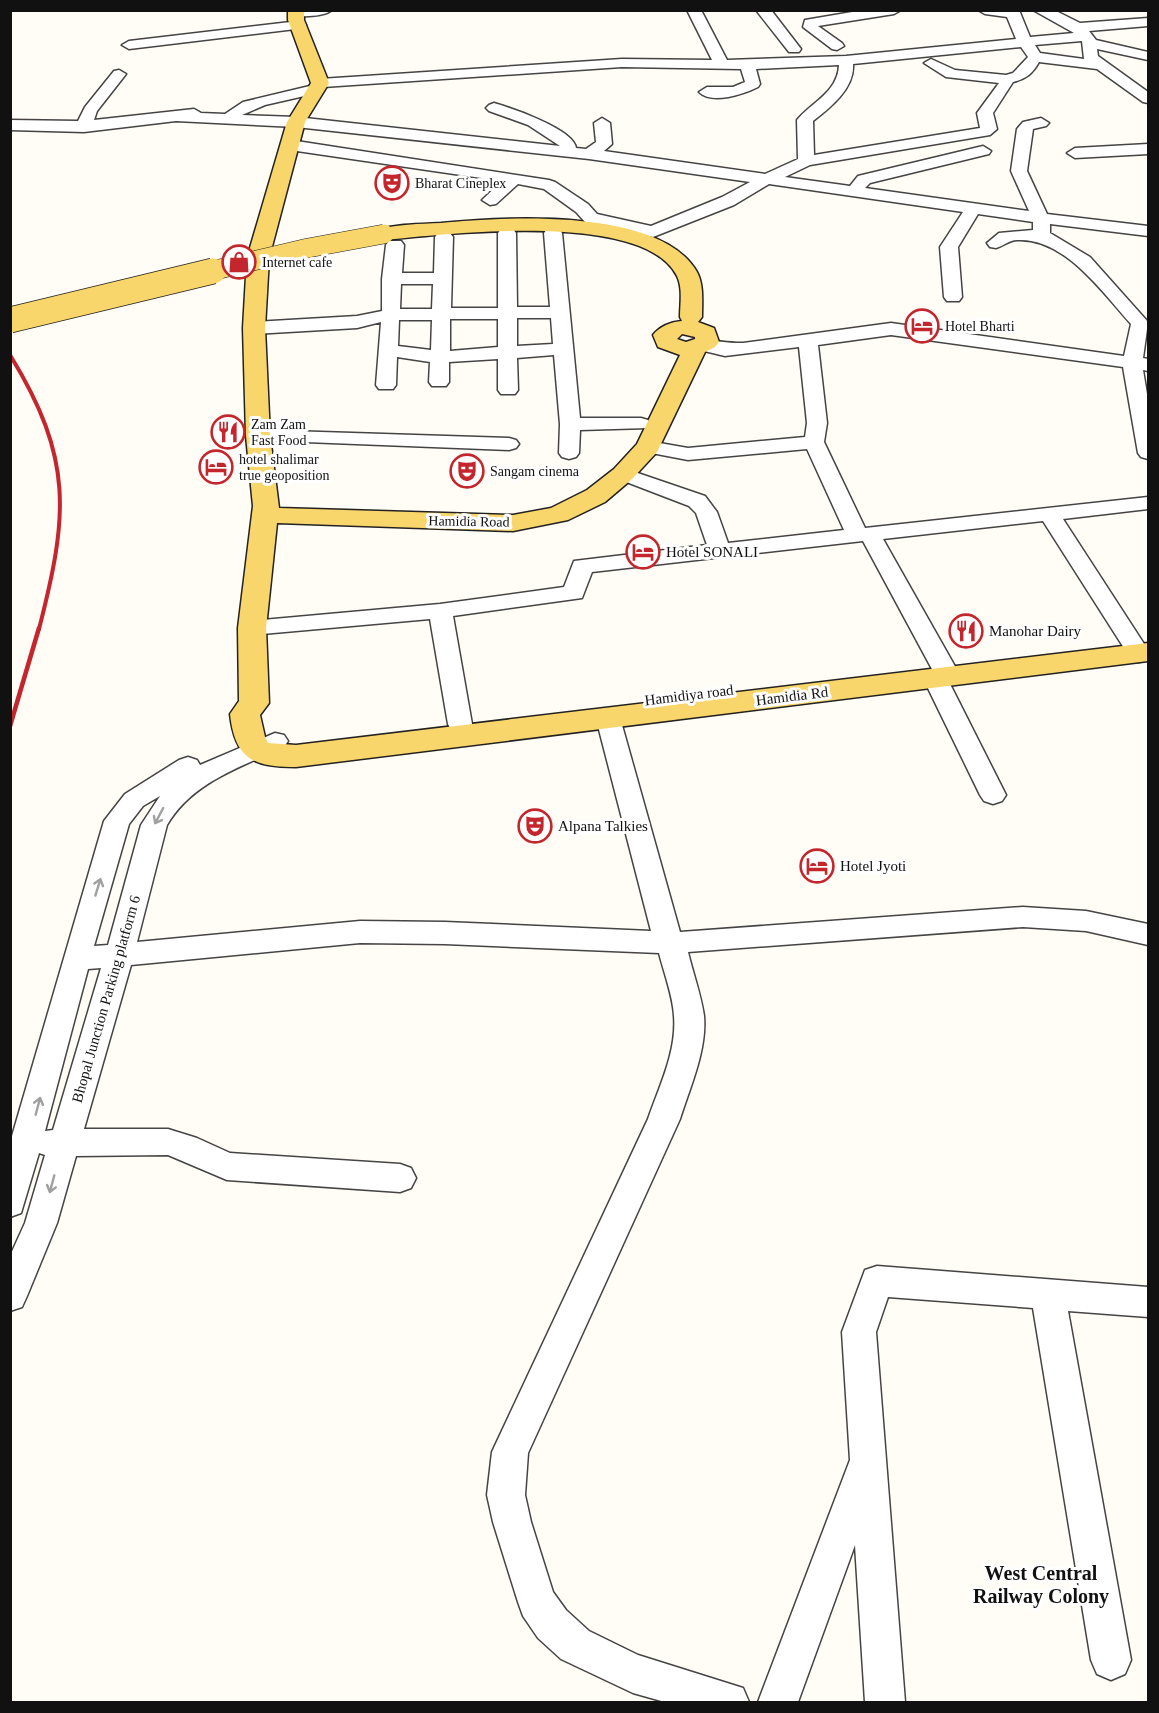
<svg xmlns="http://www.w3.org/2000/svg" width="1159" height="1713" font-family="'Times New Roman',serif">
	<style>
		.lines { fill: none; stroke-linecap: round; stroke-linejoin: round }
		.minor-casing { stroke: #444; stroke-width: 3 }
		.major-casing { stroke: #222; stroke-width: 3 }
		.minor { fill: #fff; fill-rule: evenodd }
		.major { fill: #f9d66b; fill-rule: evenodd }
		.rail-far1 { stroke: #c4262e; stroke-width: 4 }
		.rail { stroke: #c4262e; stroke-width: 4.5 }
		.major-bridge-far1-casing { stroke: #222; stroke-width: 20; stroke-linecap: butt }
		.major-bridge-casing { stroke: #222; stroke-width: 27; stroke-linecap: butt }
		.major-bridge-far1 { stroke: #f9d66b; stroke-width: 19 }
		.major-bridge { stroke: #f9d66b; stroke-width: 25 }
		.oneway { stroke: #a0a0a0 }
		.labels { text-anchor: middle; stroke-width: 6; stroke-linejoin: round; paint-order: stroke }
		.far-poi-label { font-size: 14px; fill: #111; stroke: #fff; text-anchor: start }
		.far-street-label { font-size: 14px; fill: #111; stroke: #fff }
		.poi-label { font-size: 15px; fill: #111; stroke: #fff; text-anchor: start }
		.street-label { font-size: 15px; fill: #111; stroke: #fff }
		.near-neighbourhood-label { font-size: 20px; font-weight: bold; fill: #111; stroke: #fff }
	</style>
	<rect width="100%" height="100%" fill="#fffdf5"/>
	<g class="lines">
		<defs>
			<g id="minor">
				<path d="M 290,10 L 332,10 C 323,17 302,17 291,15 Z"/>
				<path d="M 687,10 L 701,10 L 727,60 L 846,56 L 1016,39 L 1007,17 L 985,14 L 978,10 L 1019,10 L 1030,37 L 1074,33 L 1033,10 L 1054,10 L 1080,23 L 1148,18 L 1148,26 L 1089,31 L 1096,40 L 1148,52 L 1148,60 L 1097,49 L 1098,56 L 1148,92 L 1148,103 L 1143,102 L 1097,69 L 1039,62 C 1033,73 1026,79 1013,82 L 993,113 L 997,129 L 990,135 L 810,165 L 785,177 L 850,186 L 858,176 L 983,146 L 991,151 L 989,154 L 870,183 L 865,188 L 1029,211 L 1011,171 L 1017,129 L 1023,122 L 1041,118 L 1049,123 L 1046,126 L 1033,129 L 1027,171 L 1047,214 L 1148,226 L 1148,236 L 1050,224 L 1050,233 L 1090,257 L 1148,322 L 1143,358 L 1148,359 L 1148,371 L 1143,370 L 1148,400 L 1148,459 L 1141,457 L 1138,453 L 1123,367 L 891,335 L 818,345 L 827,423 L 824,442 L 865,528 L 1148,497 L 1148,509 L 1063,519 L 1148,650 L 1147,659 L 1139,662 L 1131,659 L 1043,521 L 883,539 L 961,677 L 958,683 L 950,684 L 1006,795 L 1002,801 L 993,804 L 984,801 L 980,795 L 923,678 L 926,672 L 933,671 L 863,541 L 592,572 L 582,598 L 453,616 L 472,724 L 469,730 L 460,732 L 451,730 L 448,724 L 430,619 L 252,635 L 244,633 L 240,628 L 244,623 L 252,621 L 440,604 L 564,587 L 574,561 L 707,545 L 696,513 L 689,506 L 616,478 L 612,474 L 616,470 L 623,468 L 705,496 L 717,512 L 728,543 L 844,530 L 807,449 L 688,460 L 641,451 L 638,447 L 641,443 L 648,441 L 688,448 L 805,437 L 807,423 L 799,347 L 725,356 L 696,349 L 694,345 L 696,341 C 707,338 728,344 743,343 L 891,323 L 1124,356 L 1131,324 C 1102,292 1064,237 1017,240 C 1009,240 1004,246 996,248 L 990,247 L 987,243 L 999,233 L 1033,230 L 1033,222 L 978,214 L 958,247 L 962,297 L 959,301 L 947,301 L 944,297 L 940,247 L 963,212 L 769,184 L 734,205 L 653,237 L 585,222 L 576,212 L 544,189 L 518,184 L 496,204 L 490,205 L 482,200 L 502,181 L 290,150 L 282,145 L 290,140 L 549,180 L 555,182 L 588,204 L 597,214 L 651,226 L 722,197 L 750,182 L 589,159 L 296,127 L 176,121 L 84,132 L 10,130 L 10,120 L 78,121 L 85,107 L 114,71 L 119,70 L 126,74 L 97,111 L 94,120 L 194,109 L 201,113 L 225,114 L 243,102 L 314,85 L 315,80 L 320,79 L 622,59 L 712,60 ZM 1082,41 L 1084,59 L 1040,53 L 1035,45 ZM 1021,47 L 1028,57 L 1013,73 L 1006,75 L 955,70 L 931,59 L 924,63 L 946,77 L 999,83 L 977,113 L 980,128 L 814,155 L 813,121 C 830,108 855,88 853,64 ZM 839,65 C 838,92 812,102 797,120 L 798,159 L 765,174 L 604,151 L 612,144 L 610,123 L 602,118 L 594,123 L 596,142 L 586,149 L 576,148 C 574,129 511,108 494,103 L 489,105 L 486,108 L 489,111 L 528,125 L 560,146 L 296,117 L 242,115 L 265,105 L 322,92 L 323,87 L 622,67 L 741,69 L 745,82 L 733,87 L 707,87 L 699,92 C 712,105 744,94 758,87 L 760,84 L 756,69 Z"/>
				<path d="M 756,10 L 771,10 L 801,49 L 799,52 L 789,52 Z"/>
				<path d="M 864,10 L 901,10 L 894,14 L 818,26 L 842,43 L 844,46 L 837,50 L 832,49 L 803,27 L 805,20 Z"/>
				<path d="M 299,21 L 304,22 L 306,25 L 304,28 L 129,49 L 122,45 L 129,41 Z"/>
				<path d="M 1148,144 L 1148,154 L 1075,158 L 1067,153 L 1075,148 Z"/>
				<path d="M 507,228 L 513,229 L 516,233 L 517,307 L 550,307 L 544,233 L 547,229 L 559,229 L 562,233 L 580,418 L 641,418 L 648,420 L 651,424 L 648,428 L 580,430 L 579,453 L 576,457 L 569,459 L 562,457 L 559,453 L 560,424 L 554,355 L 517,358 L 518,390 L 515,394 L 501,394 L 498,390 L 498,359 L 449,362 L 449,382 L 446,386 L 432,386 L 429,382 L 430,362 L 397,357 L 396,385 L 393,389 L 379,389 L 376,385 L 381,322 L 357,328 L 254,334 L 247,332 L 245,328 L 247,324 L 254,322 L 357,316 L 382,311 L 382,279 L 386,245 L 389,241 L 401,241 L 404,245 L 402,273 L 434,273 L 435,237 L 438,233 L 450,233 L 453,237 L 451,308 L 498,308 L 498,233 L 501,229 ZM 401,284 L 433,284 L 432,309 L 400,309 ZM 517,318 L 551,318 L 553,344 L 517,346 ZM 450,319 L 498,319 L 498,347 L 450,351 ZM 399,320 L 432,320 L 431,350 L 398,346 Z"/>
				<path d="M 258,430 L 509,438 L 516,440 L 519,444 L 516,448 L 509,450 L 251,440 L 248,436 L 251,432 Z"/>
				<path d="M 608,710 L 617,712 L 620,718 L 680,932 L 1023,907 L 1086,911 L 1148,924 L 1148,945 L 1086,931 L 1023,927 L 688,952 C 693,973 701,995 704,1016 C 707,1050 690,1087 680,1119 L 528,1453 L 525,1495 L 531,1522 L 553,1592 L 566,1610 L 589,1631 L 638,1655 L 743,1688 L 749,1702 L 665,1702 L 633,1693 L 561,1659 L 538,1638 L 523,1616 L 518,1602 L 493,1522 L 487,1495 L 492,1452 L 648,1119 C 659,1087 677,1051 674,1016 C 673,996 664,973 659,953 L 445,944 L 360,943 L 131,965 L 84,1129 L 168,1129 L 197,1138 L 230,1153 L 400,1164 L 411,1168 L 416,1178 L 411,1188 L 400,1192 L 227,1180 L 168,1155 L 76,1156 L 57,1223 L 27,1296 L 22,1307 L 10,1311 L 10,1256 L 25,1223 L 45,1155 L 39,1153 L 21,1213 L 10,1217 L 10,1143 L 104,821 L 125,794 L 179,760 L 188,757 L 197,760 L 200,765 L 275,733 L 284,735 L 288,741 L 284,747 C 241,767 192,782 167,825 L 137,942 L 360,921 L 445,922 L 651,931 L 596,718 L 599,712 ZM 160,796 L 141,825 L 108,945 L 94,946 L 129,824 L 143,806 ZM 101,968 L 53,1130 L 45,1131 L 88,969 Z"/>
				<path d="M 877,1266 L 1148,1287 L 1148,1317 L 1068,1311 L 1131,1660 L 1125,1674 L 1111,1680 L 1097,1674 L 1091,1660 L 1033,1308 L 888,1297 L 876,1332 L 905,1702 L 865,1702 L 855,1545 L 798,1702 L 758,1702 L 850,1460 L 842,1332 L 865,1270 Z"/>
			</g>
			<path id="major" d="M 288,10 L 304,10 L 304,20 L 329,83 L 305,122 L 269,258 L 265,328 L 270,436 L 279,508 L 513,515 L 551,508 L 587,490 L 614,469 L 637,444 L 680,355 L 658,347 L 653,335 C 660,326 671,322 682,321 L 680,317 C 680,304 683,288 677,276 C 644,210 446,234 384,240 L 377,238 L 373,234 L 377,230 C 397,224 419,224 441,223 C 505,217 660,207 697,272 C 704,285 702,302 702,317 L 698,322 L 714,328 L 719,342 L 715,347 L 705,352 L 657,452 L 632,479 L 605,502 L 568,520 L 513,531 L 277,523 L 266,628 L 269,703 L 260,715 L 265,737 L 268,743 L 296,745 L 1148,643 L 1148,661 L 296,767 C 253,767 235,759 230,714 L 239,701 L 238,628 L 253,506 L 246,436 L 243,328 L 247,258 L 287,122 L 311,83 L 288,20 ZM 682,334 L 695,337 L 695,339 L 686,342 L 677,339 Z"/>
		</defs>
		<!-- minor casing -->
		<use href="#minor" class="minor-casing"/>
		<!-- major casing -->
		<use href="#major" class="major-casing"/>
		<!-- minor -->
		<use href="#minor" class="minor"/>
		<!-- major -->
		<use href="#major" class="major"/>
		<!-- rail-far1 -->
		<path class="rail-far1" d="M 10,355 C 74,459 68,516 39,629"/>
		<!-- rail -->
		<path class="rail" d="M 10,726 L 39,628"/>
		<defs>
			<path id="major-bridge-far1" d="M 207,272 L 308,248 L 384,234"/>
			<path id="major-bridge" d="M 10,320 L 213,271"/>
		</defs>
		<!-- major-bridge-far1 casing -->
		<use href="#major-bridge-far1" class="major-bridge-far1-casing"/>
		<!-- major-bridge casing -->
		<use href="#major-bridge" class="major-bridge-casing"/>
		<!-- major-bridge-far1 -->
		<use href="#major-bridge-far1" class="major-bridge-far1"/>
		<!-- major-bridge -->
		<use href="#major-bridge" class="major-bridge"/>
	</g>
	<!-- one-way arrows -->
	<defs><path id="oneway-shaft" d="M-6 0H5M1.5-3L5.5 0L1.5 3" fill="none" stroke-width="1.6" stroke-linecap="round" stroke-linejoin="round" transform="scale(1.5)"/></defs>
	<g class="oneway">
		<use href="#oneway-shaft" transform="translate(159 816) rotate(118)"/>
		<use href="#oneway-shaft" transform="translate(98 887) rotate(-73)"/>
		<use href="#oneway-shaft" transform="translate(38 1106) rotate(-75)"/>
		<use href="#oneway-shaft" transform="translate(52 1184) rotate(105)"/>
	</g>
	<!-- icons -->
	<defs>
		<symbol id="theatre-ring" viewBox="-11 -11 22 22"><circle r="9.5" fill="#fff" stroke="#c4262e" stroke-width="1.5"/><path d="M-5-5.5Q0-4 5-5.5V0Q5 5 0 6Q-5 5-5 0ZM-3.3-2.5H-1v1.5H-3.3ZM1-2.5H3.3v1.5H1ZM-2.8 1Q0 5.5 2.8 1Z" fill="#c4262e"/></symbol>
		<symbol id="shop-ring" viewBox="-11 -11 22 22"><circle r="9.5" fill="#fff" stroke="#c4262e" stroke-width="1.5"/><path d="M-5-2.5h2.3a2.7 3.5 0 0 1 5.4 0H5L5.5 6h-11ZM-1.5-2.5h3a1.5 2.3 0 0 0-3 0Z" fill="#c4262e"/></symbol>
		<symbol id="hotel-ring" viewBox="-11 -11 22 22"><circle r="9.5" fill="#fff" stroke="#c4262e" stroke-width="1.5"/><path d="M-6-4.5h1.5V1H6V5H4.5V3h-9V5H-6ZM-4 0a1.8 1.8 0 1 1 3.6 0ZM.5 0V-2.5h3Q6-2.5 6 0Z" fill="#c4262e"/></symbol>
		<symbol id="restaurant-ring" viewBox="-11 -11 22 22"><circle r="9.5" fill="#fff" stroke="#c4262e" stroke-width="1.5"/><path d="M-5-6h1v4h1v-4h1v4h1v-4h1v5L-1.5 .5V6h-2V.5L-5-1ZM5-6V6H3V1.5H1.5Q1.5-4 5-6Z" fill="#c4262e"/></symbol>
	</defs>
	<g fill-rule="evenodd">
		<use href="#theatre-ring" x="373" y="164" width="38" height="38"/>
		<use href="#shop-ring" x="220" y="243" width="38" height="38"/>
		<use href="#hotel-ring" x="903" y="307" width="38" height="38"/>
		<use href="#restaurant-ring" x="209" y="413" width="38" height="38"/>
		<use href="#hotel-ring" x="197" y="448" width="38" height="38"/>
		<use href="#theatre-ring" x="448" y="452" width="38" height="38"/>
		<use href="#hotel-ring" x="624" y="533" width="38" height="38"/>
		<use href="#restaurant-ring" x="947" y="612" width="38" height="38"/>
		<use href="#theatre-ring" x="516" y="807" width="38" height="38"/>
		<use href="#hotel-ring" x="798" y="847" width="38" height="38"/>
	</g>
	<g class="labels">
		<!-- far-poi labels -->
		<g class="far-poi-label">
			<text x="415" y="188">Bharat Cineplex</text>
			<text x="262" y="267">Internet cafe</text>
			<text x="945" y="331">Hotel Bharti</text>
			<text x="251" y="429">Zam Zam<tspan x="251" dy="16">Fast Food</tspan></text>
			<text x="239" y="464">hotel shalimar<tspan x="239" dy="16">true geoposition</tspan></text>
			<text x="490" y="476">Sangam cinema</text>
		</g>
		<!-- far-street labels -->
		<g class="far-street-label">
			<text transform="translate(469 521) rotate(1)" y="5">Hamidia Road</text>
		</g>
		<!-- poi labels -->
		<g class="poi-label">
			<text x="666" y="557">Hotel SONALI</text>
			<text x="989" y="636">Manohar Dairy</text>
			<text x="558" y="831">Alpana Talkies</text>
			<text x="840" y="871">Hotel Jyoti</text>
		</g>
		<!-- street labels -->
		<g class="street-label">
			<text transform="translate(689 695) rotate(-7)" y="5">Hamidiya road</text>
			<text transform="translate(792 696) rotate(-7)" y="5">Hamidia Rd</text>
			<text transform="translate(106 999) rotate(-74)" y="5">Bhopal Junction Parking platform 6</text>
		</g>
		<!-- near-neighbourhood labels -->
		<g class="near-neighbourhood-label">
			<text x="1041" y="1580">West Central<tspan x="1041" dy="23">Railway Colony</tspan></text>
		</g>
	</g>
	<!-- border -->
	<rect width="1159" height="1713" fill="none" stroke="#111111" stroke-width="24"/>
</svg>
